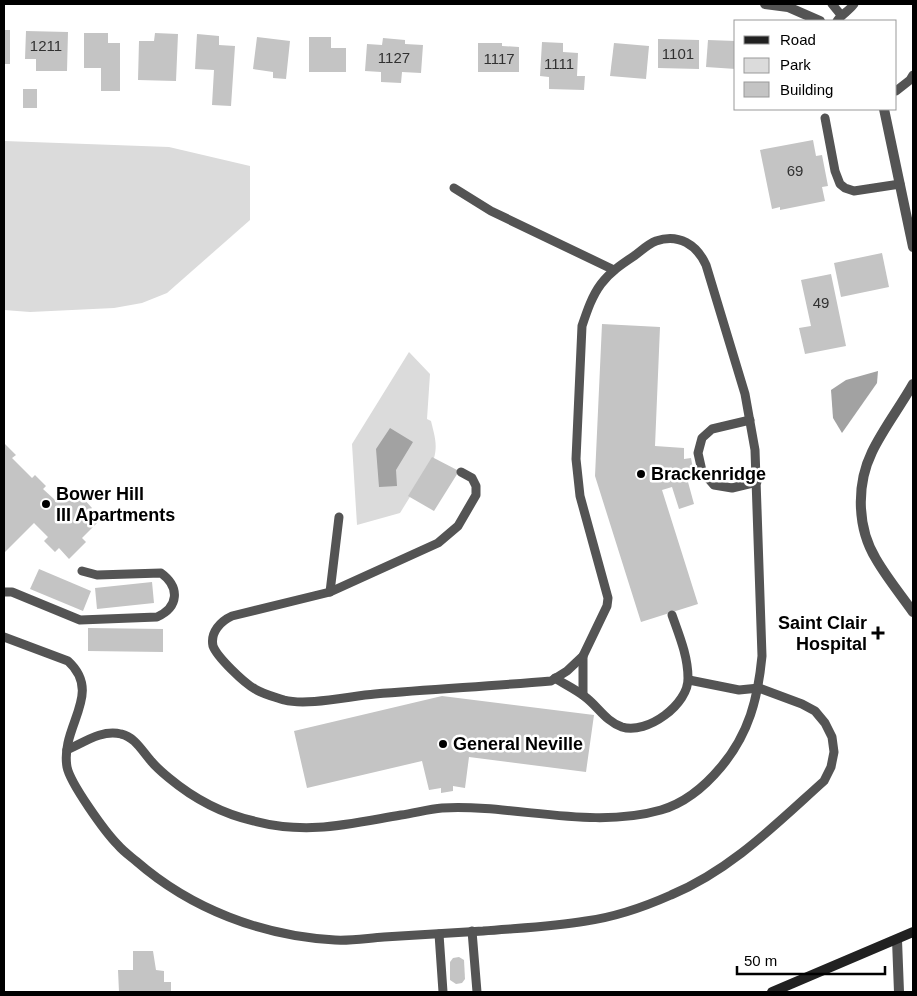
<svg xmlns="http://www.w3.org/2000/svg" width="917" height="996" font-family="Arial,sans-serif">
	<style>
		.green { fill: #dbdbdb }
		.water { fill: #a2a2a2 }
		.building { fill: #c4c4c4 }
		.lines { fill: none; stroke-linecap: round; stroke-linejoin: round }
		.service { stroke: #545454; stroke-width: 9 }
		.minor { stroke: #545454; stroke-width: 10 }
		.secondary { stroke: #212121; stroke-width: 10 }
		.poi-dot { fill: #000; stroke: #fff; stroke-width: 2 }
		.labels { text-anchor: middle; stroke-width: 5; stroke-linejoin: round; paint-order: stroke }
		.number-label { font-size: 15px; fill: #313131 }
		.poi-label { font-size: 18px; font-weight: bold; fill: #000; stroke: #fff; text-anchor: start }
	</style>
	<rect width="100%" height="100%" fill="#fff"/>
	<!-- green -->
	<g class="green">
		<path d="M 4,141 L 169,147 L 250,166 L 250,220 L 167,293 L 142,303 L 114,308 L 30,312 L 4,310 Z"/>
		<path d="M 409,352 L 430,374 L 427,419 L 431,421 C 434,434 438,444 434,458 L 400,513 L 357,525 L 352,444 Z"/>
	</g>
	<!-- water -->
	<g class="water">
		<path d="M 878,371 L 877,383 L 842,433 L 833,418 L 831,390 L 846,380 Z"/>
		<path d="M 390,428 L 413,442 L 396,470 L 397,486 L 379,487 L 376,449 Z"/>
	</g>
	<!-- building -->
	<g class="building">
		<rect x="4" y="30" width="6" height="34"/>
		<path d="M 26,31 L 68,32 L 67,71 L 36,71 L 36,59 L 25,59 Z"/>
		<path d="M 84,33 L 108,33 L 108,43 L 120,43 L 120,91 L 101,91 L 101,68 L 84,68 Z"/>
		<path d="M 155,33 L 178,34 L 176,81 L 138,80 L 139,41 L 154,41 Z"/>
		<path d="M 197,34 L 219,36 L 219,45 L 235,46 L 231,106 L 212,105 L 214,70 L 195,69 Z"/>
		<path d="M 257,37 L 290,41 L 286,79 L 273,78 L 273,72 L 253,69 Z"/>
		<path d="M 309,37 L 331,37 L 331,48 L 346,48 L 346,72 L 309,72 Z"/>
		<path d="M 383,38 L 405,40 L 405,44 L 423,45 L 421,73 L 402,72 L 401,83 L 381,82 L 381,72 L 365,71 L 367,44 L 382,45 Z"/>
		<path d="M 658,39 L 699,40 L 699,69 L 658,68 Z"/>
		<path d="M 708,40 L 736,41 L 736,69 L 706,67 Z"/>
		<path d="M 542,42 L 563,43 L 563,52 L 578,53 L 577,76 L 585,76 L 584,90 L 549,89 L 549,77 L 540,76 Z"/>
		<path d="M 478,43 L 502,43 L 502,46 L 519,47 L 519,72 L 478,72 Z"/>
		<path d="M 614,43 L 649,46 L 646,79 L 610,76 Z"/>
		<rect x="23" y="89" width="14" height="19"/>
		<path d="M 813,140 L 816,156 L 822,155 L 828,186 L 822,187 L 825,201 L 780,210 L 780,207 L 772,209 L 760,150 Z"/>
		<path d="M 882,253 L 889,287 L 841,297 L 834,263 Z"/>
		<path d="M 831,274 L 846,346 L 805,354 L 799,328 L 811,326 L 801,280 Z"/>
		<path d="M 602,324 L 660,327 L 655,446 L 684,448 L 684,459 L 691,458 L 693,469 L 685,471 L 694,504 L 679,509 L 672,487 L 662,490 L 698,604 L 641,622 L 595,476 Z"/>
		<path d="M 4,443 L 16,455 L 12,458 L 32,478 L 35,475 L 46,486 L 43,489 L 55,500 L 66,489 L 78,501 L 82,497 L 92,508 L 89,512 L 99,521 L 82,538 L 86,542 L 69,559 L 59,548 L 55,552 L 44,541 L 48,537 L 34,523 L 4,553 Z"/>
		<path d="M 432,457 L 459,471 L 434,511 L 408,496 Z"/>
		<path d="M 39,569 L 91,591 L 83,611 L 30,589 Z"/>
		<path d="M 152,582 L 154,603 L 97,609 L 95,588 Z"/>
		<path d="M 88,628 L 163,629 L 163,652 L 88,651 Z"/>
		<path d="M 442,696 L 594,715 L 586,772 L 469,757 L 465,788 L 453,786 L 453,791 L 441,793 L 441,788 L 429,790 L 422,761 L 307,788 L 294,731 Z"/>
		<path d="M 133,951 L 153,951 L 156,970 L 164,971 L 164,982 L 171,982 L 171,992 L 119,992 L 118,970 L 133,970 Z"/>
		<path d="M 459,957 L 464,960 L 465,979 L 462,983 L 456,984 L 450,980 L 450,962 L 453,958 Z"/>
	</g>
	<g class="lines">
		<!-- service -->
		<g class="service">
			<path d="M 832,4 L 841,15"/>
			<path d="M 837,21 C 842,14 849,11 854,4"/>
			<path d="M 896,91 L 910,80 L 913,75"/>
			<path d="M 825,118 L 835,171 L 840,184 L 845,188 L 854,191 L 900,184"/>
			<path d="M 454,188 L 491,211 L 614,270"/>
			<path d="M 750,420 L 712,429 L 702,438 L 698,453 L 702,471 L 714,485 L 732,488 L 757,482"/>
			<path d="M 4,592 L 12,592 L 80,620 L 157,617 C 179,607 180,587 161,573 L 97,575 L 82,571"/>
			<path d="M 330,592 L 339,517"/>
			<path d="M 4,637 L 68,661 C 104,694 60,726 67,767 C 70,783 105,832 118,845 C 123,851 130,856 136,861 C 191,909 262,936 335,940 C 351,941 368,938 384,937 C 417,935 450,933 483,931 C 517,928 552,927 586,921 C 615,917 644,907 671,895 C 731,870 776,824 824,781 L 831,767 L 834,752 L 832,737 L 825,723 L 815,711 L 802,704 L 759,688 L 739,690 L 689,680"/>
			<path d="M 555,678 C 564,684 575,689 584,696 C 598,706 605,721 622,727 C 647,735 689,704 688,678 C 688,656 679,635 672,615"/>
			<path d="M 583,695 L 583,656"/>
			<path d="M 67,750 C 83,743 102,729 121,734 C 135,737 142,751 151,761 C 156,767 163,773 169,778 C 193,798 223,814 254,821 C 308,835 348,824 401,815 C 415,813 429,809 442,808 C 514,804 591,830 661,810 C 685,803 706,785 721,767 C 749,734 758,698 762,656 L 755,450 L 745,394 L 706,265 C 697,245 679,233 656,241 C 648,244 641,251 634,256 C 622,264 610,272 601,284 C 592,296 587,311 582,326 L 576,459 L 580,496 L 608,598 L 607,606 L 583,656 L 567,671 L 551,681 C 492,686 434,689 375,694 C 350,696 308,706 284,700 C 275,697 263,694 255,689 C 244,683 217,657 213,646 C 210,632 221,621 232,616 L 330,592 L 438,543 L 458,526 L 476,495 L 476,486 L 472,478 L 461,472"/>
			<path d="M 472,931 L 477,992"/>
			<path d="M 439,934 L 443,992"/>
		</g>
		<!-- minor -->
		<g class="minor">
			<path d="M 765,4 L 788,7 L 820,21"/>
			<path d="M 884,109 L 913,247"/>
			<path d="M 913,384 C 900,407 883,429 872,452 C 856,485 857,528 876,559 C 887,578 901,595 913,612"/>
			<path d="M 897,940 L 899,992"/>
		</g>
		<!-- secondary -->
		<path class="secondary" d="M 772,992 L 913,932"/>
	</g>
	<!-- markers -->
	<g class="poi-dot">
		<circle cx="641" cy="474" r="5"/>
		<circle cx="46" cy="504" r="5"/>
		<path d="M875.5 625.5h5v5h5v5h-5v5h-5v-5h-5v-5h5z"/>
		<circle cx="443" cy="744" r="5"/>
	</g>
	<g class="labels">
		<!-- number labels -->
		<g class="number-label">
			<text x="46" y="51">1211</text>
			<text x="678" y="59">1101</text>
			<text x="394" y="63">1127</text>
			<text x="499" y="64">1117</text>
			<text x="559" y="69">1111</text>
			<text x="795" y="176">69</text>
			<text x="821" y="308">49</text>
		</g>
		<!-- poi labels -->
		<g class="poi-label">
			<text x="651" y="480">Brackenridge</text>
			<text x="56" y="500">Bower Hill<tspan x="56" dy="21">III Apartments</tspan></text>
			<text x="867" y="629" text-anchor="end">Saint Clair<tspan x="867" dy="21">Hospital</tspan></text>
			<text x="453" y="750">General Neville</text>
		</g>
	</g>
	<!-- border -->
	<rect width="917" height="996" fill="none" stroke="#000000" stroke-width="10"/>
	<!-- legend -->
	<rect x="734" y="20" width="162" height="90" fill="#ffffff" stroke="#999999"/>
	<rect x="744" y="36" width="25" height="8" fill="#212121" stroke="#999999"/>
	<text x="780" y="45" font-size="15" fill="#000000">Road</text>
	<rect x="744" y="58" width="25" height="15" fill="#dbdbdb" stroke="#999999"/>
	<text x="780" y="70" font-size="15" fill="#000000">Park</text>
	<rect x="744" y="82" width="25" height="15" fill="#c4c4c4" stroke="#999999"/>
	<text x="780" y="95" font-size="15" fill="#000000">Building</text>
	<!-- scale -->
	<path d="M737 966v8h148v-8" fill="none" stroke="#000000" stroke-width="2.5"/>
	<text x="744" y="966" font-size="15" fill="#000000" stroke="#ffffff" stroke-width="4" paint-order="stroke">50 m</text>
</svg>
